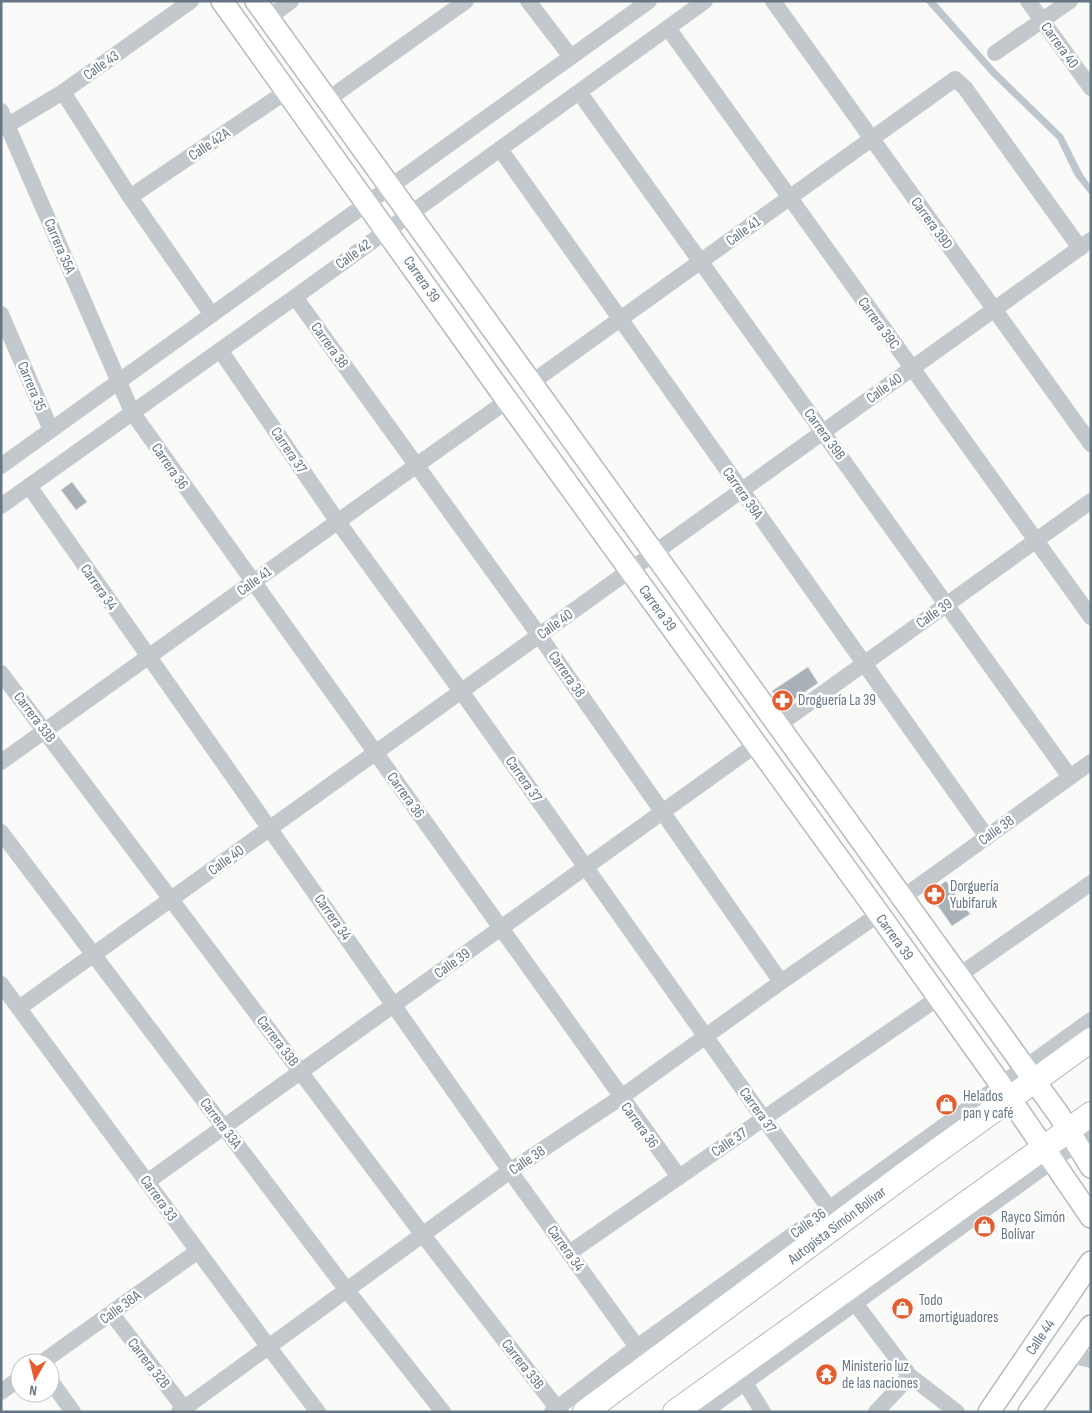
<svg xmlns="http://www.w3.org/2000/svg" width="1092" height="1413" font-family="'Sofia Sans Condensed',sans-serif">
	<style>
		.water { fill: #bcc6cc }
		.building { fill: #a8b1b7; stroke: #dcdcda }
		.lines { fill: none; stroke-linecap: round; stroke-linejoin: round }
		.major-casing { stroke: #b5babe; stroke-width: 24 }
		.highway-casing { stroke: #b4b9bd; stroke-width: 26 }
		.minor { stroke: #c3c8cc; stroke-width: 16 }
		.major { stroke: #fff; stroke-width: 21 }
		.highway { stroke: #fff; stroke-width: 24 }
		.labels { text-anchor: middle; stroke-width: 5; stroke-linejoin: round; paint-order: stroke }
		.street-label { font-size: 15px; fill: #657583; stroke: #fff }
		.poi-label { font-size: 15px; fill: #657583; stroke: #fff; text-anchor: start }
	</style>
	<rect width="100%" height="100%" fill="#fafaf8"/>
	<!-- water -->
	<path class="water" d="M 925,1 L 935,1 L 996,70 L 1063,135 L 1082,173 L 1091,186 L 1091,196 L 1075,176 L 1057,139 L 991,75 Z"/>
	<!-- building -->
	<g class="building">
		<path d="M 72,482 L 87,502 L 76,510 L 61,490 Z"/>
		<path d="M 808,667 L 818,683 L 783,707 L 772,691 Z"/>
		<path d="M 946,881 L 970,914 L 952,926 L 929,893 Z"/>
	</g>
	<g class="lines">
		<defs>
			<g id="major">
				<path d="M 222,1 L 499,389 L 879,914 L 996,1078 L 1091,1217"/>
				<path d="M 256,1 L 1059,1115 L 1091,1167"/>
				<path d="M 989,1412 L 1091,1262"/>
				<path d="M 1029,1412 L 1091,1326"/>
			</g>
			<g id="highway">
				<path d="M 585,1412 L 912,1169 L 1091,1040"/>
				<path d="M 675,1412 L 1091,1114"/>
			</g>
		</defs>
		<!-- major casing -->
		<use href="#major" class="major-casing"/>
		<!-- highway casing -->
		<use href="#highway" class="highway-casing"/>
		<!-- minor -->
		<g class="minor">
			<path d="M 528,1 L 571,57"/>
			<path d="M 773,1 L 1091,444"/>
			<path d="M 1028,1 L 1091,88"/>
			<path d="M 268,18 L 291,1"/>
			<path d="M 668,28 L 1091,617"/>
			<path d="M 995,53 L 1070,1"/>
			<path d="M 63,92 L 130,197 L 212,315"/>
			<path d="M 579,92 L 1070,777"/>
			<path d="M 327,100 L 466,1"/>
			<path d="M 1,111 L 132,412 L 679,1177"/>
			<path d="M 8,125 L 63,92 L 191,1"/>
			<path d="M 500,149 L 987,837"/>
			<path d="M 130,197 L 287,91"/>
			<path d="M 295,297 L 539,635 L 781,982"/>
			<path d="M 1,314 L 51,430"/>
			<path d="M 220,350 L 338,522 L 461,691 L 764,1119 L 829,1208"/>
			<path d="M 531,383 L 955,79 L 965,88 L 1080,248"/>
			<path d="M 1,466 L 649,1"/>
			<path d="M 29,486 L 510,1171 L 637,1347"/>
			<path d="M 1,506 L 295,297 L 705,1"/>
			<path d="M 1,673 L 423,1235 L 557,1408"/>
			<path d="M 777,726 L 1091,501"/>
			<path d="M 1,762 L 508,400"/>
			<path d="M 1,832 L 346,1289 L 443,1412"/>
			<path d="M 902,898 L 1091,762"/>
			<path d="M 958,976 L 1091,883"/>
			<path d="M 1,984 L 268,1346 L 318,1412"/>
			<path d="M 19,1008 L 1091,240"/>
			<path d="M 147,1182 L 757,744"/>
			<path d="M 569,1253 L 938,998"/>
			<path d="M 855,1303 L 910,1376 L 957,1412"/>
			<path d="M 112,1314 L 187,1412"/>
			<path d="M 1070,1355 L 1091,1360"/>
			<path d="M 41,1363 L 198,1251"/>
			<path d="M 50,1380 L 73,1412"/>
			<path d="M 745,1383 L 763,1412"/>
			<path d="M 1,1392 L 20,1378"/>
			<path d="M 179,1412 L 510,1171 L 620,1098 L 781,982 L 879,914"/>
			<path d="M 552,1412 L 637,1347 L 1091,1020"/>
			<path d="M 704,1412 L 1091,1133"/>
			<path d="M 876,1412 L 910,1376"/>
		</g>
		<!-- major -->
		<use href="#major" class="major"/>
		<!-- highway -->
		<use href="#highway" class="highway"/>
	</g>
	<!-- icons -->
	<defs>
		<symbol id="pharmacy-disc" viewBox="-11 -11 22 22"><circle r="9.5" fill="#e35d2e" stroke="#fff"/><path d="M-2-6h4v4h4v4h-4v4h-4v-4h-4v-4h4Z" fill="#fff"/></symbol>
		<symbol id="shop-disc" viewBox="-11 -11 22 22"><circle r="9.5" fill="#e35d2e" stroke="#fff"/><path d="M-5-2.5h2.3a2.7 3.5 0 0 1 5.4 0H5L5.5 6h-11ZM-1.5-2.5h3a1.5 2.3 0 0 0-3 0Z" fill="#fff"/></symbol>
		<symbol id="temple-disc" viewBox="-11 -11 22 22"><circle r="9.5" fill="#e35d2e" stroke="#fff"/><path d="M0-6L5-2H3V0L6.5 2.5H4V6H1.5V3h-3V6H-4V2.5H-6.5L-3 0V-2H-5Z" fill="#fff"/></symbol>
	</defs>
	<g fill-rule="evenodd">
		<use href="#pharmacy-disc" x="770" y="688" width="25" height="25"/>
		<use href="#pharmacy-disc" x="922" y="882" width="25" height="25"/>
		<use href="#shop-disc" x="934" y="1092" width="25" height="25"/>
		<use href="#shop-disc" x="972" y="1214" width="25" height="25"/>
		<use href="#shop-disc" x="890" y="1296" width="25" height="25"/>
		<use href="#temple-disc" x="814" y="1362" width="25" height="25"/>
	</g>
	<g class="labels">
		<!-- street labels -->
		<g class="street-label">
			<text transform="translate(1060 45) rotate(54)" y="5">Carrera 40</text>
			<text transform="translate(101 65) rotate(-35)" y="5">Calle 43</text>
			<text transform="translate(209 144) rotate(-34)" y="5">Calle 42A</text>
			<text transform="translate(932 223) rotate(54)" y="5">Carrera 39D</text>
			<text transform="translate(743 231) rotate(-36)" y="5">Calle 41</text>
			<text transform="translate(60 246) rotate(67)" y="5">Carrera 35A</text>
			<text transform="translate(353 254) rotate(-36)" y="5">Calle 42</text>
			<text transform="translate(422 279) rotate(55)" y="5">Carrera 39</text>
			<text transform="translate(879 323) rotate(54)" y="5">Carrera 39C</text>
			<text transform="translate(330 345) rotate(54)" y="5">Carrera 38</text>
			<text transform="translate(32 386) rotate(67)" y="5">Carrera 35</text>
			<text transform="translate(884 388) rotate(-36)" y="5">Calle 40</text>
			<text transform="translate(825 434) rotate(54)" y="5">Carrera 39B</text>
			<text transform="translate(289 450) rotate(56)" y="5">Carrera 37</text>
			<text transform="translate(170 466) rotate(55)" y="5">Carrera 36</text>
			<text transform="translate(743 493) rotate(55)" y="5">Carrera 39A</text>
			<text transform="translate(254 581) rotate(-36)" y="5">Calle 41</text>
			<text transform="translate(99 587) rotate(55)" y="5">Carrera 34</text>
			<text transform="translate(658 608) rotate(54)" y="5">Carrera 39</text>
			<text transform="translate(934 613) rotate(-35)" y="5">Calle 39</text>
			<text transform="translate(555 624) rotate(-36)" y="5">Calle 40</text>
			<text transform="translate(567 674) rotate(55)" y="5">Carrera 38</text>
			<text transform="translate(35 717) rotate(53)" y="5">Carrera 33B</text>
			<text transform="translate(524 779) rotate(55)" y="5">Carrera 37</text>
			<text transform="translate(406 795) rotate(54)" y="5">Carrera 36</text>
			<text transform="translate(996 830) rotate(-36)" y="5">Calle 38</text>
			<text transform="translate(226 860) rotate(-36)" y="5">Calle 40</text>
			<text transform="translate(333 917) rotate(55)" y="5">Carrera 34</text>
			<text transform="translate(895 937) rotate(54)" y="5">Carrera 39</text>
			<text transform="translate(452 963) rotate(-36)" y="5">Calle 39</text>
			<text transform="translate(278 1041) rotate(53)" y="5">Carrera 33B</text>
			<text transform="translate(758 1110) rotate(54)" y="5">Carrera 37</text>
			<text transform="translate(221 1123) rotate(53)" y="5">Carrera 33A</text>
			<text transform="translate(640 1125) rotate(54)" y="5">Carrera 36</text>
			<text transform="translate(729 1142) rotate(-35)" y="5">Calle 37</text>
			<text transform="translate(527 1160) rotate(-34)" y="5">Calle 38</text>
			<text transform="translate(159 1198) rotate(54)" y="5">Carrera 33</text>
			<text transform="translate(808 1223) rotate(-36)" y="5">Calle 36</text>
			<text transform="translate(837 1225) rotate(-37)" y="5">Autopista Simón Bolívar</text>
			<text transform="translate(566 1248) rotate(54)" y="5">Carrera 34</text>
			<text transform="translate(120 1307) rotate(-36)" y="5">Calle 38A</text>
			<text transform="translate(1040 1337) rotate(-56)" y="5">Calle 44</text>
			<text transform="translate(149 1363) rotate(52)" y="5">Carrera 32B</text>
			<text transform="translate(523 1364) rotate(52)" y="5">Carrera 33B</text>
		</g>
		<!-- poi labels -->
		<g class="poi-label">
			<text x="798" y="705">Droguería La 39</text>
			<text x="950" y="891">Dorguería<tspan x="950" dy="17">Yubifaruk</tspan></text>
			<text x="963" y="1101">Helados<tspan x="963" dy="17">pan y café</tspan></text>
			<text x="1001" y="1222">Rayco Simón<tspan x="1001" dy="17">Bolívar</tspan></text>
			<text x="919" y="1305">Todo<tspan x="919" dy="17">amortiguadores</tspan></text>
			<text x="842" y="1371">Ministerio luz<tspan x="842" dy="17">de las naciones</tspan></text>
		</g>
	</g>
	<!-- border -->
	<rect width="1092" height="1413" fill="none" stroke="#657583" stroke-width="5"/>
	<!-- north arrow -->
	<g transform="translate(35 1378) rotate(188)"><circle r="24" fill="#ffffff" stroke="#c1c8cd"/>
	<path d="M0-4L9 19L0 12L-9 19Z" fill="#e35d2e"/>
	<text y="-8" font-size="14" font-weight="bold" text-anchor="middle" fill="#657583">N</text>
	</g>
</svg>
